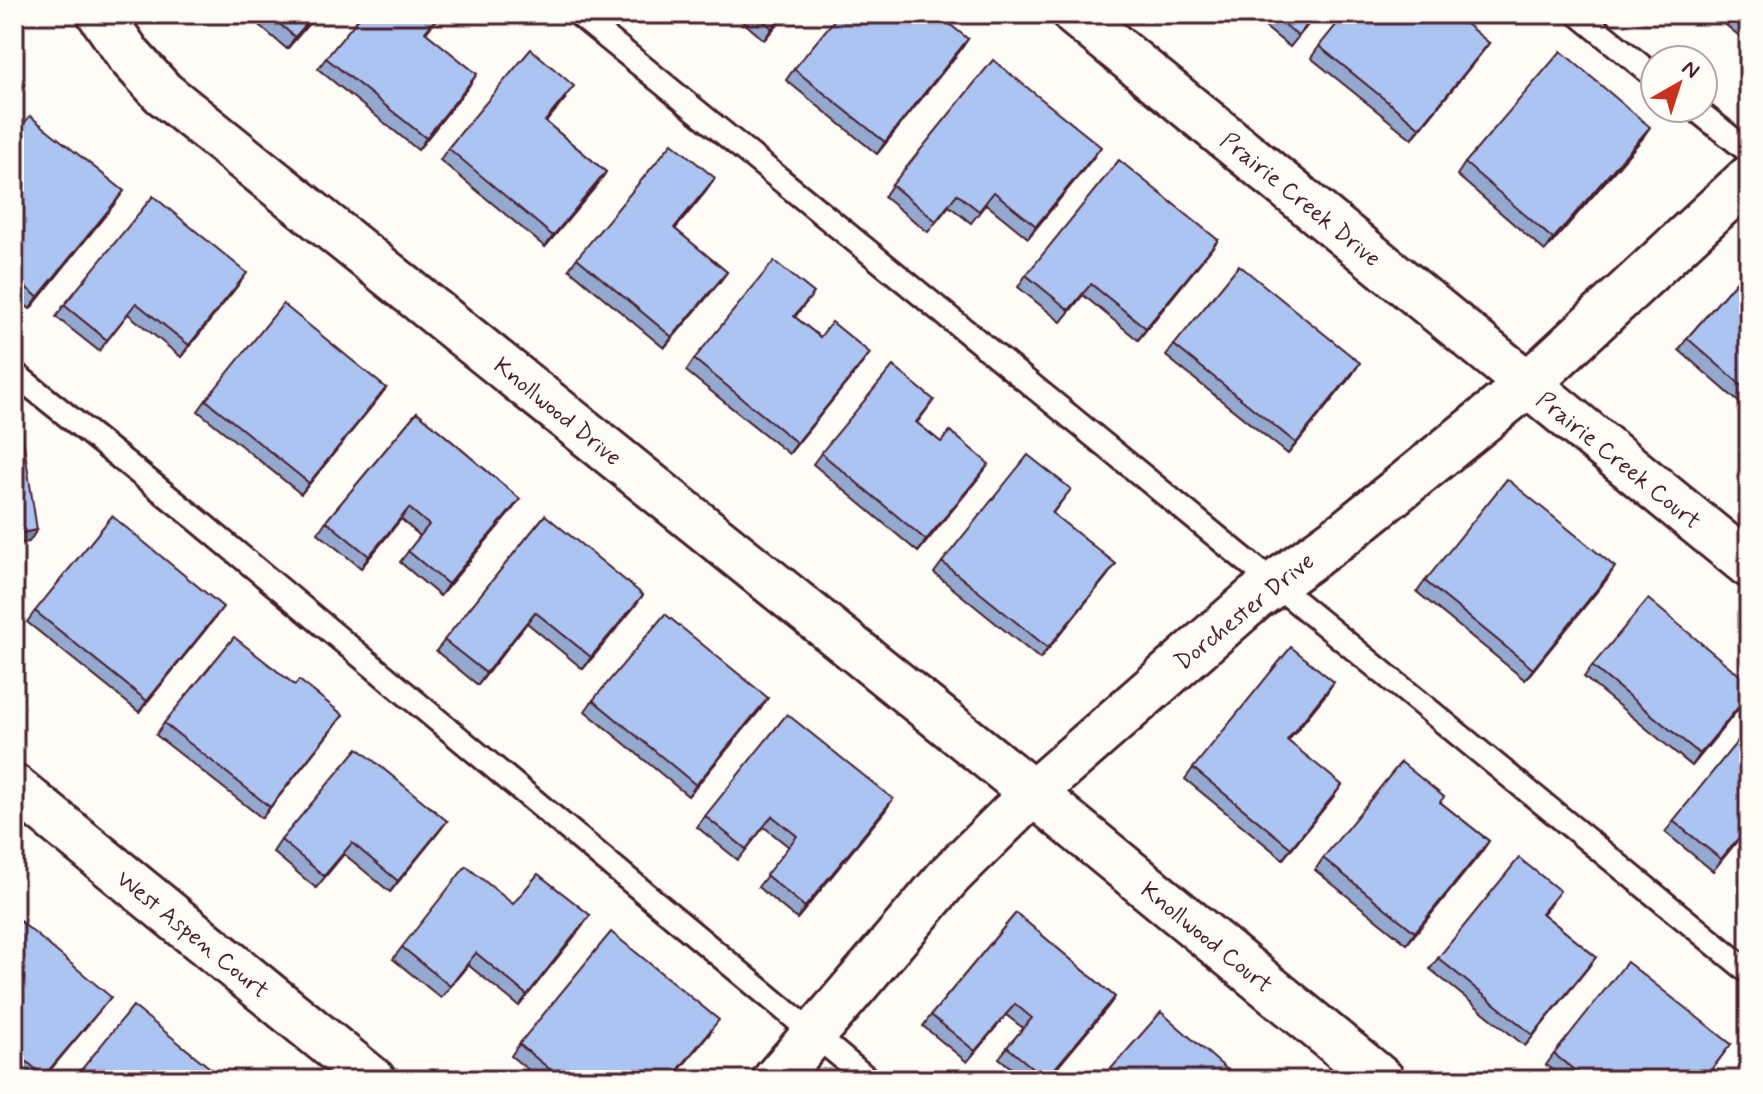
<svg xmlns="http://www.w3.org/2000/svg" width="1763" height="1094" font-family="Mynerve,sans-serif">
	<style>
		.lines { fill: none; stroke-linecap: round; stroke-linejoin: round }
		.lane-casing { stroke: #4a1f2b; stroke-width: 28 }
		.street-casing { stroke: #4a1f2b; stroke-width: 50 }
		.lane { stroke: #fdfcf7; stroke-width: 22 }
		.street { stroke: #fdfcf7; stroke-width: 44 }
		.wall { fill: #94a9d0; stroke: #4a1f2b; stroke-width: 2 }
		.shaded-wall { fill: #7889a9; stroke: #4a1f2b; stroke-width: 2 }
		.building { fill: #acc4f2; stroke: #4a1f2b; stroke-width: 2 }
		.labels { text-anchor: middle; stroke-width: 6; stroke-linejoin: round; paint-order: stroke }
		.street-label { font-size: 24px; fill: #4a1f2b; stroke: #fdfcf7 }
	</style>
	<rect width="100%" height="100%" fill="#fdfcf7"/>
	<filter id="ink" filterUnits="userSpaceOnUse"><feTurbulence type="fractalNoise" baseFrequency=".0125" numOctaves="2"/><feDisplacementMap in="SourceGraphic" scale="16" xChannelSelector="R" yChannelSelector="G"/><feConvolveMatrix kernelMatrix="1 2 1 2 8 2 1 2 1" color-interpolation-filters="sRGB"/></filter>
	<g filter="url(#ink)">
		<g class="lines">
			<defs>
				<g id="lane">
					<path d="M 578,14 L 1749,972"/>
					<path d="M 1578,14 L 1655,77"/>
					<path d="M 1694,108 L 1749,152"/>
					<path d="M 14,373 L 195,518 L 869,1080"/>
				</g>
				<g id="street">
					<path d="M 100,14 L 130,57 L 163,93 L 1033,793 L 1382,1080"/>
					<path d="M 1075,14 L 1749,565"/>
					<path d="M 14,787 L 373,1080"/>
					<path d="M 775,1080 L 950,875 L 1033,793 L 1255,598 L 1346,532 L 1527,385 L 1749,178"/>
				</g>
			</defs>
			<!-- lane casing -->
			<use href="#lane" class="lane-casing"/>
			<!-- street casing -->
			<use href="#street" class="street-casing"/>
			<!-- lane -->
			<use href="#lane" class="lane"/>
			<!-- street -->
			<use href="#street" class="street"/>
		</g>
		<!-- wall -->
		<g class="wall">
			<path d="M 246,14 L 317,14 L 287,49 Z"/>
			<path d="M 441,14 L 426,33 L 469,86 L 418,150 L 318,69 L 326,58 Z"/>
			<path d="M 734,14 L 786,14 L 764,40 Z"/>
			<path d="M 1249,14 L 1317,14 L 1290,47 Z"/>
			<path d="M 1718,14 L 1749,14 L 1749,44 L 1716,17 Z"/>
			<path d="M 968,39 L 877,154 L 786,80 L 794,69 Z"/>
			<path d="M 1489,43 L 1412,139 L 1311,58 L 1319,46 Z"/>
			<path d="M 566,98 L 546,122 L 606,172 L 598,184 L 545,247 L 440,160 L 448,148 Z"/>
			<path d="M 14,136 L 116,202 L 30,309 L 14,296 Z"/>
			<path d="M 1642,139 L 1545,251 L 1457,175 L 1465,163 Z"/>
			<path d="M 1093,158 L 1028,238 L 986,204 L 971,223 L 949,206 L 928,232 L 884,197 L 892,185 Z"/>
			<path d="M 707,190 L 675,229 L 727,272 L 719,283 L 664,348 L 569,269 L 577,258 Z"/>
			<path d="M 1218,240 L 1138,340 L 1083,295 L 1061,322 L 1018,287 L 1026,275 Z"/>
			<path d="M 1749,267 L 1749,411 L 1679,350 L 1687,338 Z"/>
			<path d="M 239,284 L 181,357 L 128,314 L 99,351 L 56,317 L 64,305 Z"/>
			<path d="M 814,293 L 795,317 L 820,337 L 870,353 L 789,454 L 686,371 L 694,359 Z"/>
			<path d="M 1174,345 L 1352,375 L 1288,454 L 1166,356 Z"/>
			<path d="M 386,388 L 301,494 L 198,411 L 206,400 Z"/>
			<path d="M 934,400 L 917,423 L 981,475 L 918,552 L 813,464 L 821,453 Z"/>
			<path d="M 417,412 L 520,499 L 512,510 L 440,596 L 400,562 L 420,536 L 401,519 L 361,568 L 318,533 L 326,521 Z"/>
			<path d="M 1071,489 L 1053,513 L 1107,576 L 1040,659 L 934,573 L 942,562 Z"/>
			<path d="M 545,515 L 635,606 L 583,669 L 527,623 L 478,685 L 436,651 Z"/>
			<path d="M 1607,579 L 1525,680 L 1417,592 L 1425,581 Z"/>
			<path d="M 35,611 L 215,618 L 139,712 L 27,622 Z"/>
			<path d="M 1592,666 L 1749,696 L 1692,766 L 1584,677 Z"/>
			<path d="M 295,685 L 343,715 L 262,818 L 156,735 L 164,723 Z"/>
			<path d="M 1326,694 L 1288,741 L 1334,796 L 1283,859 L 1185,779 L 1193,768 Z"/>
			<path d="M 593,700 L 760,710 L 688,796 L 585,711 Z"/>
			<path d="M 1749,727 L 1749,849 L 1738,840 L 1713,871 L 1665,832 Z"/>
			<path d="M 893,799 L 797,919 L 758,887 L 789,847 L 764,827 L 738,860 L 697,827 L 705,816 Z"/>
			<path d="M 1440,802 L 1489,841 L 1407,944 L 1315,870 L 1323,858 Z"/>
			<path d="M 447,821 L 390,892 L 344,854 L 316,888 L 273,852 L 281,840 Z"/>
			<path d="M 1552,902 L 1543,914 L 1596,957 L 1525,1046 L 1430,969 L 1438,958 Z"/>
			<path d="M 513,904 L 590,915 L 519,1006 L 468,965 L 441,998 L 393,959 L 402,947 Z"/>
			<path d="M 1016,913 L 1115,997 L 1107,1008 L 1047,1080 L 1026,1080 L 999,1058 L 1023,1028 L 1006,1015 L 967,1062 L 923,1026 L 931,1015 Z"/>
			<path d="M 14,916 L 102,1008 L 42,1080 L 27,1080 L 14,1070 Z"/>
			<path d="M 711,1032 L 671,1080 L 541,1080 L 511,1056 L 519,1044 Z"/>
			<path d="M 1731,1044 L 1704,1080 L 1565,1080 L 1546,1065 L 1554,1054 Z"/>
		</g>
		<!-- shaded-wall -->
		<g class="shaded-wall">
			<path d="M 315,14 L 317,14 L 287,49 L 295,37 Z"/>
			<path d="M 784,14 L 786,14 L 764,40 L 772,28 Z"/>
			<path d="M 968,39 L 960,51 L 877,154 L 885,142 Z"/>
			<path d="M 1489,43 L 1481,54 L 1412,139 L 1420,128 Z"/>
			<path d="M 477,74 L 469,86 L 418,150 L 426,138 Z"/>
			<path d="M 24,84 L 16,96 L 14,97 L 14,90 Z"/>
			<path d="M 1650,127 L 1642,139 L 1545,251 L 1553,239 Z"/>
			<path d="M 1101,147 L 1093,158 L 1028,238 L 1036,226 Z"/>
			<path d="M 606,172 L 598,184 L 545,247 L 553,236 Z"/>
			<path d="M 715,178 L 707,190 L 666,240 L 674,228 Z"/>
			<path d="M 124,191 L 116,202 L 30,309 L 38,297 Z"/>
			<path d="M 1218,240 L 1210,251 L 1138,340 L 1146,328 Z"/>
			<path d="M 727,272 L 719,283 L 664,348 L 672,337 Z"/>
			<path d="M 247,273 L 239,284 L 181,357 L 189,345 Z"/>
			<path d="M 870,353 L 862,364 L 789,454 L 797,443 Z"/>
			<path d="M 1360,363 L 1352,375 L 1288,454 L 1296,443 Z"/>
			<path d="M 386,388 L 378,399 L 301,494 L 309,483 Z"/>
			<path d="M 989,464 L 981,475 L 918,552 L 926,540 Z"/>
			<path d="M 520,499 L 512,510 L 440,596 L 448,584 Z"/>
			<path d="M 409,508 L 401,519 L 361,568 L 369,556 Z"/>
			<path d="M 37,530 L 29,542 L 14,544 L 14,534 Z"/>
			<path d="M 1116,564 L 1107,576 L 1040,659 L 1048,648 Z"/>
			<path d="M 1615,567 L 1607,579 L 1525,680 L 1533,669 Z"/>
			<path d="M 643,595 L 635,606 L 583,669 L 591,657 Z"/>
			<path d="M 223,607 L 215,618 L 139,712 L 147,701 Z"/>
			<path d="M 535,612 L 527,623 L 478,685 L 486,673 Z"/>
			<path d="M 1334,682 L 1326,694 L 1279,752 L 1287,740 Z"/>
			<path d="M 1749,694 L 1749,696 L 1692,766 L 1700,754 Z"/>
			<path d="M 768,698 L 760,710 L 688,796 L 696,785 Z"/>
			<path d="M 343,715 L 335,726 L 262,818 L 270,807 Z"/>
			<path d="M 1342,785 L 1334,796 L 1283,859 L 1291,848 Z"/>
			<path d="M 893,799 L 885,811 L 797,919 L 805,907 Z"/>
			<path d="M 447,821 L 439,832 L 390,892 L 398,881 Z"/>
			<path d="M 1489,841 L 1481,853 L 1407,944 L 1415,932 Z"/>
			<path d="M 590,915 L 582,927 L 519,1006 L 527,995 Z"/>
			<path d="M 1596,957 L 1588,968 L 1525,1046 L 1533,1035 Z"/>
			<path d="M 1115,997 L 1107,1008 L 1047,1080 L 1046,1080 Z"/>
		</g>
		<!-- building -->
		<g class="building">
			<path d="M 268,14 L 315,14 L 295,37 Z"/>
			<path d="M 362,14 L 440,14 L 425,32 L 477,74 L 426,138 L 326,58 Z"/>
			<path d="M 755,14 L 784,14 L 772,28 Z"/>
			<path d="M 839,14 L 937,14 L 968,39 L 885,142 L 794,69 Z"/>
			<path d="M 1271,14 L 1316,14 L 1298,36 Z"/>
			<path d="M 1345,14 L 1454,14 L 1489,43 L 1420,128 L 1319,46 Z"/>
			<path d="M 1734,14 L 1749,14 L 1749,26 Z"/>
			<path d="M 531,49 L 574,86 L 545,121 L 606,172 L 553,236 L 448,148 Z"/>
			<path d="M 1561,51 L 1650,127 L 1553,239 L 1465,163 Z"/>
			<path d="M 993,60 L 1101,147 L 1036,226 L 994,192 L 979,211 L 957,194 L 936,221 L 892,185 Z"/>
			<path d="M 14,67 L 24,84 L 14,90 Z"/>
			<path d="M 30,116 L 124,191 L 38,297 L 14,278 L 14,248 L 24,236 L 14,228 L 14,136 Z"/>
			<path d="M 672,143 L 715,178 L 674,228 L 727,272 L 672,337 L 577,258 Z"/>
			<path d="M 1119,160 L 1218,240 L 1146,328 L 1091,284 L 1069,310 L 1026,275 Z"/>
			<path d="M 153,196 L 247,273 L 189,345 L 136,303 L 107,340 L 64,305 Z"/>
			<path d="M 774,261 L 814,293 L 794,316 L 820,337 L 832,322 L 870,353 L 797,443 L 694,359 Z"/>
			<path d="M 1239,265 L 1360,363 L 1296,443 L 1174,345 Z"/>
			<path d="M 1749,267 L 1749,392 L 1687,338 Z"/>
			<path d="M 283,304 L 386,388 L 309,483 L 206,400 Z"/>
			<path d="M 893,366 L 934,400 L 916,422 L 941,442 L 950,431 L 989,464 L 926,540 L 821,453 Z"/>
			<path d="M 417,412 L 520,499 L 448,584 L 408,551 L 429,525 L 409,508 L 369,556 L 326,521 Z"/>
			<path d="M 22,432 L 37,530 L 14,534 L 14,433 Z"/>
			<path d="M 1028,455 L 1071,489 L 1052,513 L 1116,564 L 1048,648 L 942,562 Z"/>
			<path d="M 1507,479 L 1615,567 L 1533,669 L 1425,581 Z"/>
			<path d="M 545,515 L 643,595 L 591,657 L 535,612 L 486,673 L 444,640 Z"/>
			<path d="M 112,516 L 223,607 L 147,701 L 35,611 Z"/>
			<path d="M 1648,599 L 1749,683 L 1749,694 L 1700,754 L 1592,666 Z"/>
			<path d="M 665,614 L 768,698 L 696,785 L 593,700 Z"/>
			<path d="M 234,637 L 295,685 L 299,680 L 343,715 L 270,807 L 164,723 Z"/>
			<path d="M 1291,647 L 1334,682 L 1287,740 L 1342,785 L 1291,848 L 1193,768 Z"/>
			<path d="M 787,714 L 893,799 L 805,907 L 766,875 L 797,836 L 772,816 L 746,849 L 705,816 Z"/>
			<path d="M 1749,727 L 1749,831 L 1746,829 L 1721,859 L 1673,821 Z"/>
			<path d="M 358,748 L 447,821 L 398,881 L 352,843 L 324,876 L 281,840 Z"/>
			<path d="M 1401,762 L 1444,797 L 1440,802 L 1489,841 L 1415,932 L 1323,858 Z"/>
			<path d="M 1519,858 L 1560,891 L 1542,913 L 1596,957 L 1533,1035 L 1438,958 Z"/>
			<path d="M 466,866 L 513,904 L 538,874 L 590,915 L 527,995 L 476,953 L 450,986 L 402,947 Z"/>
			<path d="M 1016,913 L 1115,997 L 1046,1079 L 1007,1047 L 1032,1018 L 1015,1004 L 975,1051 L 931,1015 Z"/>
			<path d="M 14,916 L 111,997 L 44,1076 L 14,1051 Z"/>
			<path d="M 611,932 L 719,1020 L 670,1080 L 563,1080 L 519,1044 Z"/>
			<path d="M 1627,962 L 1731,1044 L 1703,1080 L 1587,1080 L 1554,1054 Z"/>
			<path d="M 133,1006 L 225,1080 L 73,1080 Z"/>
			<path d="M 1161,1012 L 1239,1080 L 1101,1080 Z"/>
			<path d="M 1749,1069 L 1749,1080 L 1740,1080 Z"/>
		</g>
	</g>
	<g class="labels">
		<!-- street labels -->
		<g class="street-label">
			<text transform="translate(1301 199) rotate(39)" y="8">Prairie Creek Drive</text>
			<text transform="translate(558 411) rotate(39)" y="8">Knollwood Drive</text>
			<text transform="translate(1619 460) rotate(39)" y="8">Prairie Creek Court</text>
			<text transform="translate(1244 611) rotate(-39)" y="8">Dorchester Drive</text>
			<text transform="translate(193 934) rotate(39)" y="8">West Aspen Court</text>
			<text transform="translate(1207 937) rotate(39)" y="8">Knollwood Court</text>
		</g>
	</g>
	<!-- margin -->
	<rect width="1763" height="1094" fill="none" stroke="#fdfcf7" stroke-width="48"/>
	<rect x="24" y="24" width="1715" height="1046" fill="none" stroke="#4a1f2b" stroke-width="3" filter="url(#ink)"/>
	<!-- north arrow -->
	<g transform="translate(1679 84) rotate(39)"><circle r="38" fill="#fdfcf7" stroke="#b5a4a5" stroke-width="2"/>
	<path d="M0-6L14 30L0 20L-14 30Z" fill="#c8321e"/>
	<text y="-12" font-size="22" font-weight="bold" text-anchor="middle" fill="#4a1f2b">N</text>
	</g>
</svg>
